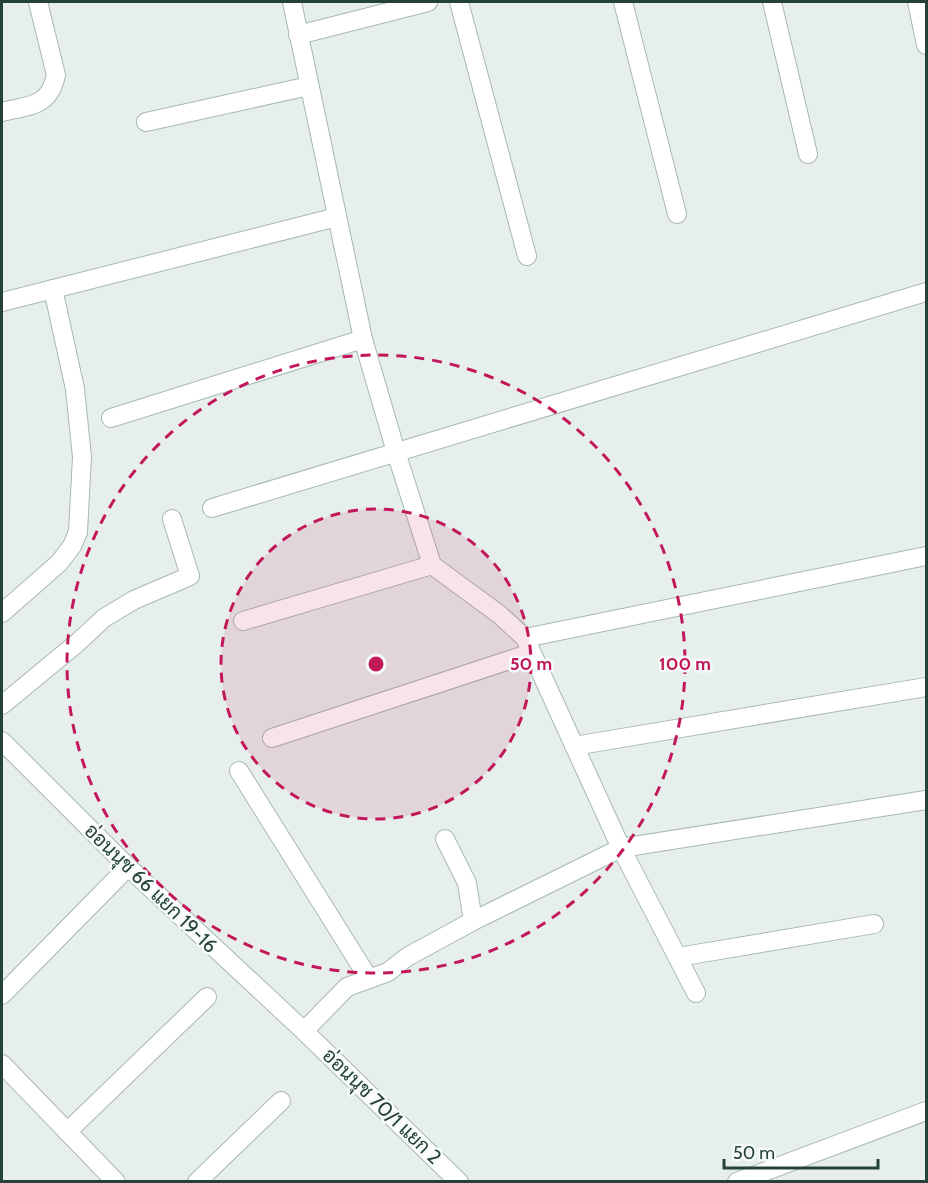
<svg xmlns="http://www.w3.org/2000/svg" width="928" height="1183" font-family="Cabin,Sarabun,sans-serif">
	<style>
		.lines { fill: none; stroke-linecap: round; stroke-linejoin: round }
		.minor-casing { stroke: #a8b8b2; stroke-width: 20 }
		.minor { stroke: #fff; stroke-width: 18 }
		.ring { fill: none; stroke: #c2185b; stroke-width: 3; stroke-dasharray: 10 8 }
		.labels { text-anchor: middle; stroke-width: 5; stroke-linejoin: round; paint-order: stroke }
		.street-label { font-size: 20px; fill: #24423a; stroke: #f7fbf9 }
		.centre { fill: #c2185b; stroke: #f7fbf9; stroke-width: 3 }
		.ring-label { font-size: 18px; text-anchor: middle; font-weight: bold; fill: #c2185b; stroke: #f7fbf9; stroke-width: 5; stroke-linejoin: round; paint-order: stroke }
	</style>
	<rect width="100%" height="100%" fill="#e6efeb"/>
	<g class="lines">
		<defs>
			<g id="minor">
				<path d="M 292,2 L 363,339 L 396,452 L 432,565 L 500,615 L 525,638 L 621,848 L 473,921 L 407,957 L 388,972 L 347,987 L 304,1031"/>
				<path d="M 459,2 L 527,256"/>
				<path d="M 623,2 L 677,214"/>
				<path d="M 772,2 L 808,154"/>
				<path d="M 917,2 L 926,45"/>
				<path d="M 298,35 L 428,2"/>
				<path d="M 2,112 C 29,105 49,108 56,75 L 38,2"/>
				<path d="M 146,122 L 309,86"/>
				<path d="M 2,302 L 337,217"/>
				<path d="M 111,418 L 363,339"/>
				<path d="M 212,508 L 926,292"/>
				<path d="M 2,613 L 59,563 L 72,546 L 78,532 L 82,457 L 75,389 L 53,289"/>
				<path d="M 243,621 L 432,565"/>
				<path d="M 525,638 L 926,556"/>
				<path d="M 2,705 L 76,644 L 104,618 L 134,600 L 190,576 L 172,519"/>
				<path d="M 272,738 L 531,653"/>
				<path d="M 2,741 L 128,867 L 304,1031 L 459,1182"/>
				<path d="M 574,746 L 926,687"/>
				<path d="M 239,771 L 369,979"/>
				<path d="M 445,839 L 467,883 L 473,921"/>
				<path d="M 678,957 L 874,924"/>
				<path d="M 696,993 L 621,848 L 926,800"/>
				<path d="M 2,995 L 128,867"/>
				<path d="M 2,1064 L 116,1182"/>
				<path d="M 67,1132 L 207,997"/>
				<path d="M 197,1182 L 281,1101"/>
				<path d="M 737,1182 L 926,1111"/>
			</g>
		</defs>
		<!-- minor casing -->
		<use href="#minor" class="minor-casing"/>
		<!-- minor -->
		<use href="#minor" class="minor"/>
	</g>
	<!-- distance rings -->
	<circle cx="376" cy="664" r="155" fill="#c2185b" fill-opacity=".12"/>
	<g class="ring">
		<circle cx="376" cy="664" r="155"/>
		<circle cx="376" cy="664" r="309"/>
	</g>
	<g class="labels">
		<!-- street labels -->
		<g class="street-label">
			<text transform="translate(151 888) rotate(44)" y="7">อ่อนนุช 66 แยก 19-16</text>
			<text transform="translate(382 1106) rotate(44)" y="7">อ่อนนุช 70/1 แยก 2</text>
		</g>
	</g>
	<circle cx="376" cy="664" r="9" class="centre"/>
	<g class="ring-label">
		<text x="531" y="670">50 m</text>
		<text x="685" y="670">100 m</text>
	</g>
	<!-- border -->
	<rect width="928" height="1183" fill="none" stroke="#24423a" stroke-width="6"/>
	<!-- scale -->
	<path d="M724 1159v9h154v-9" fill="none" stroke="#24423a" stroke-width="3"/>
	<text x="733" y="1159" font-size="18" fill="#24423a" stroke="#f7fbf9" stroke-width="4.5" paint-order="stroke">50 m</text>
</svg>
